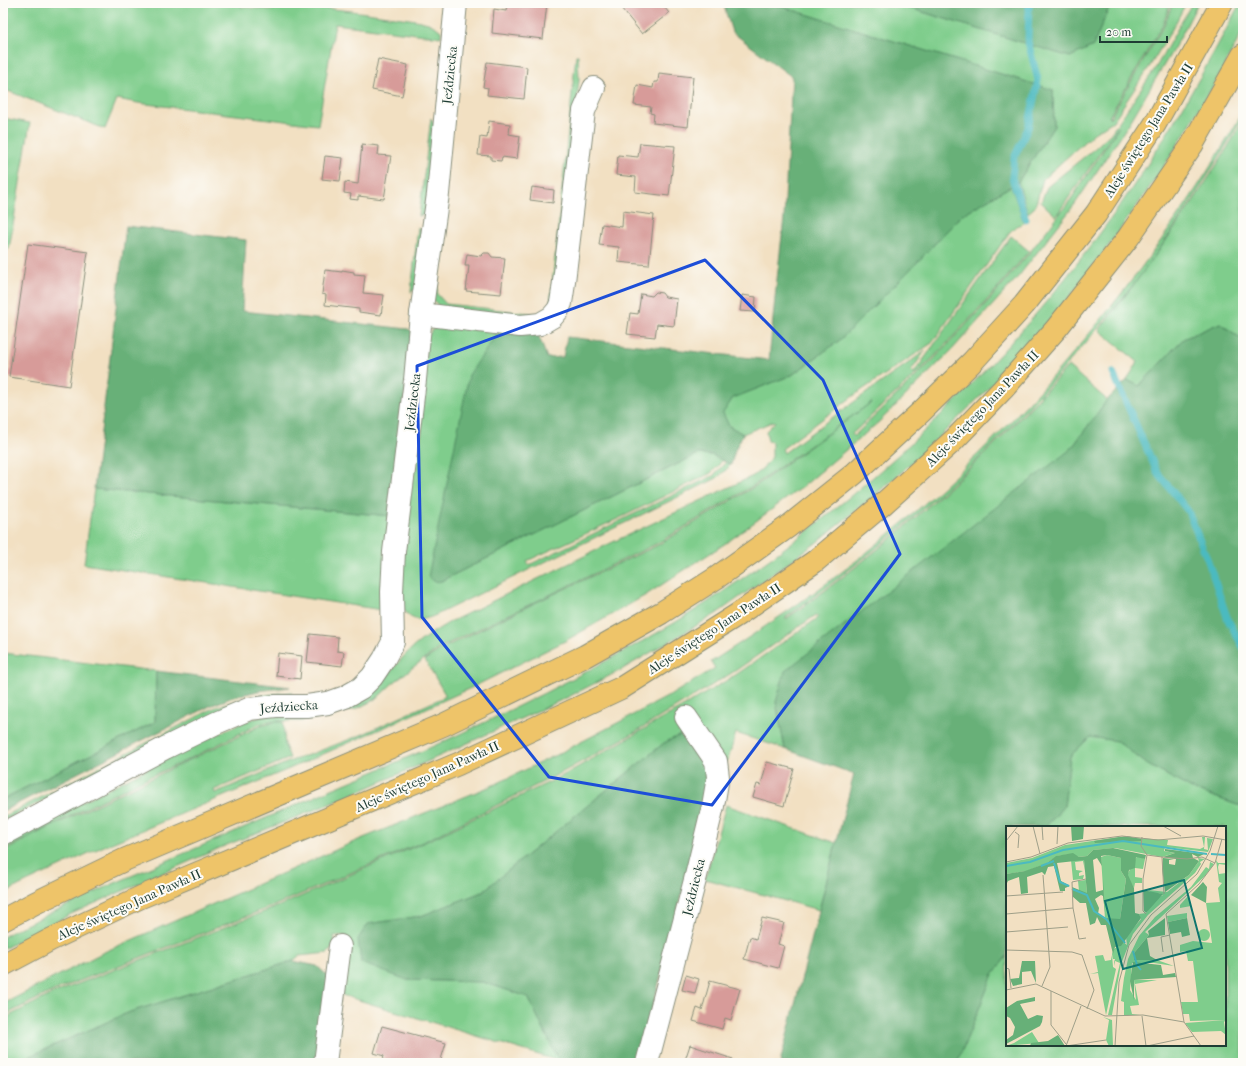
<svg xmlns="http://www.w3.org/2000/svg" width="1246" height="1066" font-family="'IM FELL French Canon',serif">
	<style>
		.green { fill: #7fcd8c; stroke: #4f8560 }
		.forest { fill: #67b078; stroke: #437656 }
		.lines { fill: none; stroke-linecap: round; stroke-linejoin: round }
		.stream { stroke: #4bbac0; stroke-width: 7 }
		.building { fill: #d79b99 }
		.minor-casing { stroke: #888e7b; stroke-width: 24 }
		.motorway-casing { stroke: #888e7b; stroke-width: 24 }
		.minor { stroke: #fff; stroke-width: 22 }
		.motorway { stroke: #eec469; stroke-width: 22 }
		.marked { fill: none; stroke: #1d4ed8; stroke-width: 3; stroke-linejoin: round }
		.labels { text-anchor: middle; stroke-width: 4; stroke-linejoin: round; paint-order: stroke }
		.street-label { font-size: 13px; fill: #1f3d34; stroke: #fdfcf7 }
		.inset-river { fill: none; stroke: #4bbac0; stroke-width: 2 }
		.inset-road { fill: none; stroke: #9e9f89; stroke-width: 1 }
		.view { fill: #0f766e; fill-opacity: 0.15; stroke: #0f766e; stroke-width: 2 }
		.inset-edge { fill: none; stroke: #1f3d34; stroke-width: 2 }
	</style>
	<rect width="100%" height="100%" fill="#fdfcf7"/>
	<filter id="ink" filterUnits="userSpaceOnUse"><feTurbulence type="fractalNoise" baseFrequency=".025" numOctaves="2"/><feDisplacementMap in="SourceGraphic" scale="8" xChannelSelector="R" yChannelSelector="G"/><feConvolveMatrix kernelMatrix="1 2 1 2 8 2 1 2 1" color-interpolation-filters="sRGB"/></filter>
	<filter id="wash" filterUnits="userSpaceOnUse"><feTurbulence type="fractalNoise" baseFrequency=".012" numOctaves="4" result="noise"/><feDisplacementMap in="SourceGraphic" scale="16" xChannelSelector="R" yChannelSelector="G"/><feGaussianBlur stdDeviation="0.9" result="paint"/><feColorMatrix in="noise" values="0 0 0 0 0 0 0 0 0 0 0 0 0 0 0 0 0 1.4 0 .05"/><feComposite in="paint" operator="in"/></filter>
	<g filter="url(#wash)">
		<rect width="100%" height="100%" fill="#f2e0c2"/>
		<!-- green -->
		<g class="green">
			<path d="M 3,3 L 242,3 L 241,7 L 273,10 L 275,3 L 352,11 L 416,20 L 428,23 L 436,27 L 441,31 L 441,37 L 335,24 L 318,125 L 138,103 L 117,99 L 105,129 L 3,89 Z"/>
			<path d="M 770,3 L 893,3 L 1070,57 L 1093,46 L 1111,3 L 1171,3 L 1163,24 L 1109,117 L 1110,118 L 1164,25 L 1173,3 L 1186,3 L 1174,26 L 1150,66 L 1113,121 L 1094,133 L 1043,179 L 1035,207 L 1028,213 L 1018,182 L 1054,126 L 1053,90 Z"/>
			<path d="M 1192,3 L 1198,3 L 1180,38 L 1130,122 L 1075,204 L 1018,277 L 950,352 L 880,421 L 806,484 L 729,541 L 646,595 L 565,641 L 473,687 L 385,727 L 289,769 L 102,847 L 20,885 L 3,894 L 3,852 L 34,835 L 260,726 L 276,722 L 283,722 L 285,746 L 290,758 L 214,790 L 215,793 L 291,761 L 314,753 L 361,735 L 446,696 L 425,660 L 441,649 L 539,601 L 658,545 L 757,485 L 872,402 L 756,484 L 658,543 L 441,647 L 412,668 L 392,684 L 376,699 L 356,709 L 302,721 L 276,721 L 259,724 L 183,762 L 149,777 L 34,834 L 3,850 L 3,842 L 178,753 L 246,721 L 379,684 C 388,675 396,665 404,656 C 417,642 433,632 450,622 L 615,541 L 753,476 L 763,468 L 772,457 L 772,442 L 768,441 L 766,431 L 775,422 L 774,421 L 743,434 L 729,426 L 722,413 L 733,398 L 792,375 L 840,340 L 905,275 L 963,214 L 1011,186 L 1024,223 L 1016,226 L 1009,233 L 932,343 L 856,394 L 782,449 L 784,453 L 826,422 L 925,351 L 911,371 L 914,373 L 1011,236 L 1029,251 L 991,296 L 933,358 L 852,434 L 854,436 L 934,359 L 991,298 L 1030,252 L 1071,199 L 1119,127 L 1118,127 L 1056,216 L 1041,202 L 1047,187 L 1095,148 L 1111,133 L 1155,69 Z"/>
			<path d="M 1240,3 L 1243,3 L 1243,30 L 1221,73 L 1172,154 L 1141,200 L 1109,245 L 1075,290 L 1002,375 L 931,445 L 894,479 L 816,543 L 716,614 L 621,670 L 568,697 L 431,760 L 339,800 L 222,847 L 118,893 L 71,914 L 3,949 L 3,937 L 17,929 L 115,883 C 187,852 260,821 332,789 C 363,776 395,763 427,749 C 505,714 582,675 657,633 C 698,610 736,583 774,556 C 909,457 1034,332 1128,194 C 1170,132 1206,69 1240,3 Z"/>
			<path d="M 576,55 L 578,55 L 579,80 L 557,288 L 555,302 L 539,317 L 441,308 C 430,299 432,293 434,280 L 438,278 L 437,294 L 446,304 L 538,314 L 550,305 Z"/>
			<path d="M 1243,112 L 1243,117 C 1211,172 1177,225 1140,276 C 1123,298 1106,319 1088,340 C 1049,386 1008,431 963,473 C 907,525 847,573 785,618 L 786,619 C 889,546 984,462 1068,366 L 1107,400 L 1071,449 L 776,702 L 785,749 L 736,733 L 728,760 L 723,763 L 689,731 L 664,743 L 482,892 L 421,916 L 368,924 L 407,980 L 483,982 L 528,997 L 559,1061 L 342,995 L 346,936 L 334,936 L 333,947 L 328,953 L 299,956 L 293,961 L 130,1012 L 14,1063 L 3,1063 L 3,1019 L 52,994 L 279,906 L 425,842 L 562,776 L 686,705 L 737,674 L 818,618 L 816,615 L 735,671 L 639,730 L 561,773 L 425,841 L 278,904 L 51,992 L 3,1016 L 3,1004 L 102,953 L 356,841 L 496,784 L 558,754 L 671,695 L 715,668 L 711,662 C 770,624 828,585 882,540 C 1027,421 1150,275 1243,112 Z"/>
			<path d="M 3,118 L 30,123 L 9,249 L 3,248 Z"/>
			<path d="M 431,118 L 434,124 L 426,214 L 419,216 Z"/>
			<path d="M 1243,121 L 1243,340 L 1220,323 L 1183,339 L 1139,386 L 1127,380 L 1138,362 L 1099,330 C 1151,263 1201,195 1243,121 Z"/>
			<path d="M 418,227 L 422,232 L 416,289 L 411,292 Z"/>
			<path d="M 439,325 L 500,329 L 437,583 L 698,454 L 712,455 L 722,460 L 718,466 L 711,473 L 626,515 L 527,561 L 529,565 L 700,482 L 713,476 L 726,462 L 731,465 L 717,478 L 436,615 C 412,626 403,616 399,592 L 427,337 L 433,329 Z"/>
			<path d="M 94,489 L 391,516 L 382,610 L 84,564 Z"/>
			<path d="M 3,653 L 156,671 L 155,722 L 3,799 Z"/>
			<path d="M 291,692 L 292,697 L 167,737 L 3,821 L 3,817 L 214,708 C 242,697 261,695 291,692 Z"/>
			<path d="M 1090,737 L 1117,741 L 1148,765 L 1192,789 L 1243,807 L 1243,1063 L 957,1063 L 993,974 L 1007,956 L 1007,1045 L 1225,1045 L 1225,827 L 1045,827 L 1064,807 L 1070,756 Z"/>
			<path d="M 726,805 L 836,843 L 819,910 L 705,879 Z"/>
		</g>
		<!-- forest -->
		<g class="forest">
			<path d="M 723,3 L 770,3 L 1053,90 L 1054,126 L 1018,182 L 963,214 L 905,275 L 840,340 L 792,375 L 733,398 L 723,413 L 729,426 L 743,434 L 735,450 L 731,465 L 712,455 L 698,454 L 437,583 L 428,577 L 469,375 L 500,329 L 538,334 L 547,358 L 563,357 L 567,337 L 769,360 L 776,288 L 784,218 L 792,77 L 732,32 Z"/>
			<path d="M 893,3 L 1111,3 L 1093,46 L 1070,57 Z"/>
			<path d="M 126,226 L 246,240 L 242,311 L 408,329 L 412,331 L 391,516 L 94,489 Z"/>
			<path d="M 1220,323 L 1243,340 L 1243,807 L 1192,789 L 1148,765 L 1117,741 L 1090,737 L 1070,756 L 1064,807 L 1045,827 L 1007,827 L 1007,956 L 993,974 L 957,1063 L 780,1063 L 854,774 L 785,749 L 776,702 L 785,671 L 1071,449 L 1107,400 L 1127,380 L 1139,386 L 1183,339 Z"/>
			<path d="M 156,671 L 290,687 L 258,691 L 233,697 L 210,706 L 3,811 L 3,799 L 155,722 Z"/>
			<path d="M 689,731 L 711,770 L 707,797 L 638,1063 L 565,1063 L 559,1061 L 528,997 L 483,982 L 407,980 L 361,963 L 358,939 L 368,924 L 421,916 L 482,892 L 664,743 Z"/>
			<path d="M 293,961 L 317,966 L 330,978 L 318,1063 L 14,1063 L 130,1012 Z"/>
		</g>
		<g class="lines">
			<!-- stream -->
			<g class="stream">
				<path d="M 1026,219 L 1012,178 L 1014,158 L 1028,128 L 1038,80 L 1028,42 L 1029,3"/>
				<path d="M 1113,373 L 1157,472 L 1188,511 L 1208,561 L 1228,620 L 1243,647"/>
			</g>
		</g>
		<g id="blocks">
			<!-- building -->
			<g class="building">
				<path d="M 507,3 L 547,3 L 543,39 L 492,33 L 494,9 L 506,11 Z"/>
				<path d="M 617,3 L 661,3 L 669,13 L 642,34 Z"/>
				<path d="M 378,59 L 408,65 L 402,96 L 372,90 Z"/>
				<path d="M 487,62 L 527,67 L 524,99 L 487,95 L 488,88 L 483,87 Z"/>
				<path d="M 659,73 L 693,77 L 688,127 L 653,123 L 654,114 L 650,113 L 651,107 L 634,105 L 637,85 L 653,88 L 654,82 L 658,82 Z"/>
				<path d="M 489,121 L 510,124 L 509,134 L 520,136 L 517,159 L 502,157 L 501,161 L 491,160 L 491,156 L 478,155 L 480,137 L 487,138 Z"/>
				<path d="M 640,143 L 675,146 L 669,196 L 635,192 L 636,177 L 616,175 L 618,155 L 638,157 Z"/>
				<path d="M 362,144 L 379,146 L 378,155 L 391,156 L 384,199 L 358,196 L 358,200 L 350,199 L 351,194 L 344,193 L 345,182 L 358,184 Z"/>
				<path d="M 325,156 L 343,158 L 340,181 L 322,179 Z"/>
				<path d="M 532,187 L 554,190 L 553,203 L 530,200 Z"/>
				<path d="M 623,211 L 654,215 L 649,265 L 618,262 L 619,247 L 599,245 L 602,224 L 622,227 Z"/>
				<path d="M 28,244 L 88,252 L 69,386 L 9,377 Z"/>
				<path d="M 484,253 L 489,253 L 492,257 L 505,258 L 501,294 L 466,291 L 469,266 L 465,266 L 467,254 L 481,256 Z"/>
				<path d="M 325,270 L 342,272 L 342,270 L 354,272 L 354,274 L 365,275 L 363,293 L 384,295 L 381,315 L 359,312 L 359,309 L 325,305 L 326,295 L 322,294 Z"/>
				<path d="M 656,292 L 662,293 L 665,297 L 677,299 L 674,326 L 657,324 L 655,337 L 627,334 L 630,313 L 638,314 L 641,294 L 652,296 Z"/>
				<path d="M 742,295 L 756,297 L 755,312 L 740,311 Z"/>
				<path d="M 310,634 L 338,637 L 337,651 L 344,652 L 342,666 L 307,662 Z"/>
				<path d="M 278,653 L 302,656 L 300,679 L 276,676 Z"/>
				<path d="M 767,762 L 794,769 L 784,806 L 753,797 L 757,784 L 761,785 Z"/>
				<path d="M 762,918 L 784,923 L 778,944 L 784,946 L 778,968 L 744,959 L 750,937 L 756,939 Z"/>
				<path d="M 686,975 L 699,979 L 695,993 L 682,990 Z"/>
				<path d="M 710,981 L 740,989 L 731,1020 L 725,1018 L 722,1029 L 693,1021 L 697,1008 L 702,1010 Z"/>
				<path d="M 382,1026 L 446,1043 L 440,1063 L 382,1063 L 384,1056 L 374,1053 Z"/>
				<path d="M 690,1045 L 733,1059 L 731,1063 L 684,1063 Z"/>
			</g>
		</g>
	</g>
	<g filter="url(#ink)">
		<use href="#blocks" fill-opacity="0" stroke="#888e7b" stroke-width="1"/>
		<g class="lines">
			<defs>
				<g id="minor">
					<path d="M 421,314 L 520,326 L 531,325 L 540,324 L 552,317 L 558,310 L 561,303 L 563,290 L 584,111 L 594,88"/>
					<path d="M 3,834 L 165,748 L 216,723 L 249,709 L 276,706 L 307,706 L 328,703 L 345,697 L 361,688 L 372,677 L 384,659 L 393,642 L 392,592 L 394,552 L 415,380 L 421,314 L 438,194 L 456,3"/>
					<path d="M 325,1063 L 340,946"/>
					<path d="M 647,1063 L 695,880 L 713,806 L 718,777 L 716,761 L 686,717"/>
				</g>
				<g id="motorway">
					<path d="M 3,920 L 35,903 L 124,860 L 443,725 L 585,656 L 661,613 L 716,578 L 789,526 L 854,474 L 921,412 L 973,361 L 1024,305 L 1096,214 L 1155,124 L 1222,3"/>
					<path d="M 3,965 L 50,940 L 141,897 L 458,764 L 623,687 L 737,615 L 814,562 L 883,504 L 954,440 L 1003,389 L 1056,329 L 1128,238 L 1192,145 L 1243,55"/>
				</g>
			</defs>
			<!-- minor casing -->
			<use href="#minor" class="minor-casing"/>
			<!-- motorway casing -->
			<use href="#motorway" class="motorway-casing"/>
			<!-- minor -->
			<use href="#minor" class="minor"/>
			<!-- motorway -->
			<use href="#motorway" class="motorway"/>
		</g>
	</g>
	<!-- marked area -->
	<path class="marked" d="M 705,260 L 823,380 L 900,554 L 712,805 L 549,777 L 422,617 L 417,366 Z"/>
	<g class="labels">
		<!-- street labels -->
		<g class="street-label">
			<text transform="translate(449 75) rotate(-84)" y="5">Jeździecka</text>
			<text transform="translate(1148 130) rotate(-58)" y="5">Aleje świętego Jana Pawła II</text>
			<text transform="translate(412 402) rotate(-83)" y="5">Jeździecka</text>
			<text transform="translate(982 408) rotate(-46)" y="5">Aleje świętego Jana Pawła II</text>
			<text transform="translate(714 628) rotate(-33)" y="5">Aleje świętego Jana Pawła II</text>
			<text transform="translate(289 706) rotate(-4)" y="5">Jeździecka</text>
			<text transform="translate(427 776) rotate(-24)" y="5">Aleje świętego Jana Pawła II</text>
			<text transform="translate(693 887) rotate(-76)" y="5">Jeździecka</text>
			<text transform="translate(129 904) rotate(-24)" y="5">Aleje świętego Jana Pawła II</text>
		</g>
	</g>
	<!-- overview -->
	<g transform="translate(1006 826)">
		<rect width="220" height="220" fill="#f2e0c2"/>
		<path d="M 113,11 L 162,14 L 161,19 L 194,23 L 198,21 L 196,11 L 199,11 L 198,23 L 202,24 L 201,12 L 207,13 L 202,26 L 159,21 L 158,25 L 169,27 L 156,31 L 109,22 L 87,24 L 81,30 L 73,31 L 65,28 L 51,30 L 41,37 L 21,45 L 0,48 L 0,37 L 26,32 L 59,19 ZM 101,29 L 115,32 L 115,45 L 120,53 L 114,93 L 99,93 L 95,31 ZM 131,30 L 139,33 L 137,43 L 129,42 L 129,51 L 136,52 L 136,57 L 129,57 L 128,62 L 121,49 ZM 192,32 L 199,33 L 194,36 L 195,38 L 189,47 L 142,89 L 127,108 L 115,138 L 106,189 L 102,189 L 114,137 L 109,135 L 108,140 L 108,136 L 109,133 L 107,133 L 106,128 L 108,123 L 117,116 L 121,119 L 120,111 L 135,93 L 133,88 L 140,87 L 150,73 L 157,69 L 153,67 L 146,68 L 142,64 L 161,66 L 183,49 L 193,35 ZM 78,34 L 79,45 L 77,35 L 69,36 L 70,44 L 77,45 L 73,47 L 73,50 L 78,49 L 77,53 L 67,54 L 65,34 ZM 210,34 L 212,37 L 220,37 L 220,39 L 213,38 L 212,41 L 213,48 L 220,47 L 220,194 L 184,195 L 183,188 L 177,188 L 175,176 L 192,176 L 187,135 L 182,135 L 180,125 L 167,127 L 174,126 L 174,119 L 187,115 L 206,117 L 200,77 L 214,76 L 212,62 L 216,57 L 213,56 ZM 204,36 L 208,38 L 199,50 L 139,106 L 143,109 L 128,127 L 128,134 L 151,134 L 168,140 L 148,137 L 126,137 L 124,164 L 130,174 L 128,154 L 151,154 L 129,158 L 133,179 L 124,180 L 126,188 L 134,188 L 133,183 L 134,188 L 118,190 L 118,176 L 115,175 L 118,152 L 122,133 L 133,110 L 149,91 L 185,61 L 200,41 L 203,43 ZM 80,54 L 81,67 L 80,68 L 73,65 L 72,55 ZM 183,69 L 185,80 L 174,82 L 174,79 L 183,69 L 168,82 ZM 181,87 L 181,92 L 162,96 L 161,90 ZM192 109a6 6 0 1 1 12 0a6 6 0 1 1-12 0ZM 97,129 L 99,135 L 105,134 L 106,129 L 107,141 L 110,143 L 100,189 L 92,147 L 84,148 L 92,146 L 89,130 ZM 97,191 L 106,194 L 107,220 L 103,220 L 100,214 L 103,194 ZM 220,194 L 218,196 L 220,209 L 215,205 L 186,206 L 179,197 ZM 26,206 L 33,217 L 0,220 L 8,217 Z" fill="#7fcd8c"/>
		<path d="M 65,0 L 78,0 L 77,13 L 66,15 ZM 121,10 L 135,13 L 135,15 L 89,17 L 88,15 ZM 107,22 L 140,29 L 139,33 L 130,31 L 129,42 L 123,44 L 122,49 L 128,62 L 129,87 L 133,88 L 135,92 L 115,120 L 109,121 L 107,128 L 100,99 L 95,99 L 91,91 L 89,97 L 84,99 L 80,77 L 74,77 L 66,70 L 66,61 L 81,67 L 78,34 L 51,37 L 55,55 L 64,60 L 59,62 L 59,65 L 54,65 L 48,40 L 42,41 L 39,49 L 36,46 L 21,51 L 22,67 L 15,68 L 13,51 L 2,55 L 0,59 L 0,48 L 19,45 L 41,37 L 50,30 L 67,27 L 73,31 L 81,30 L 87,24 ZM 101,29 L 115,32 L 115,45 L 120,53 L 114,93 L 99,92 L 92,88 L 93,82 L 89,73 L 95,69 L 97,70 L 99,87 L 97,53 L 97,64 L 90,66 L 87,34 L 91,32 L 96,40 L 95,30 ZM 159,23 L 198,28 L 192,31 L 186,28 L 187,32 L 193,35 L 183,49 L 159,66 L 156,42 L 157,32 L 168,33 L 163,34 L 163,38 L 169,39 L 170,33 L 157,31 L 169,27 L 159,25 ZM 197,56 L 201,61 L 200,77 L 185,69 ZM 137,64 L 157,68 L 140,87 L 138,85 ZM 159,92 L 159,109 L 141,112 L 144,130 L 151,134 L 128,134 L 128,127 L 143,109 L 142,105 ZM 181,92 L 184,109 L 176,111 L 175,106 L 164,108 L 162,96 ZM 16,135 L 29,135 L 30,157 L 25,145 L 16,146 L 16,158 L 7,160 L 4,153 L 13,152 ZM 127,136 L 155,139 L 157,149 L 169,147 L 170,151 L 128,154 L 128,174 L 124,155 ZM 29,171 L 29,175 L 14,178 L 22,193 L 31,189 L 37,190 L 36,196 L 34,200 L 0,218 L 0,214 L 7,209 L 9,201 L 4,192 L 0,190 L 0,182 L 11,175 ZM 52,209 L 59,220 L 24,220 L 25,217 L 42,215 Z" fill="#67b078" fill-rule="evenodd"/>
		<path class="inset-river" d="M 205,28 L 220,29M 48,37 L 54,56 L 63,60M 0,40 L 24,36 L 57,24 L 117,15 L 201,28M 35,40 L 48,35M 66,63 L 81,69 L 88,85 L 100,93 L 119,117M 127,125 L 131,139 L 135,144"/>
		<path class="inset-road" d="M 27,0 L 34,28M 36,0 L 37,14M 157,0 L 175,10M 9,6 L 13,9 L 12,22M 136,11 L 135,20 L 141,29 L 156,31 L 158,68M 0,15 L 12,0M 51,18 L 52,0M 156,31 L 181,33 L 196,31 L 209,37 L 193,58 L 160,88 L 178,196 L 195,220M 0,36 L 25,31 L 62,17 L 116,10 L 152,14 L 197,10 L 220,14M 209,37 L 216,13M 0,70 L 57,66M 67,82 L 66,56 L 80,53M 0,88 L 67,82 L 73,113 L 80,112M 140,88 L 137,85 L 137,53 L 141,29M 0,106 L 62,101M 0,124 L 66,126 L 76,129 L 88,164 L 81,183M 157,126 L 155,111 L 164,109M 0,142 L 3,143 L 5,162M 36,160 L 44,141 L 37,49M 0,164 L 30,158 L 99,190 L 137,189 L 178,196M 45,165 L 45,199 L 60,218M 136,190 L 140,220M 60,220 L 75,180M 60,220 L 100,214M 109,220 L 113,156 L 123,119 L 145,89 L 191,48 L 204,25 L 212,0M 141,220 L 188,210"/>
		<path class="view" d="M 178,54 L 196,122 L 117,143 L 99,75 Z"/>
		<rect width="220" height="220" class="inset-edge"/>
	</g>
	<!-- margin -->
	<rect width="1246" height="1066" fill="none" stroke="#fdfcf7" stroke-width="16"/>
	<!-- scale -->
	<path d="M1100 36v6h67v-6" fill="none" stroke="#1f3d34" stroke-width="2"/>
	<text x="1106" y="36" font-size="12" fill="#1f3d34" stroke="#fdfcf7" stroke-width="3" paint-order="stroke">20 m</text>
</svg>
